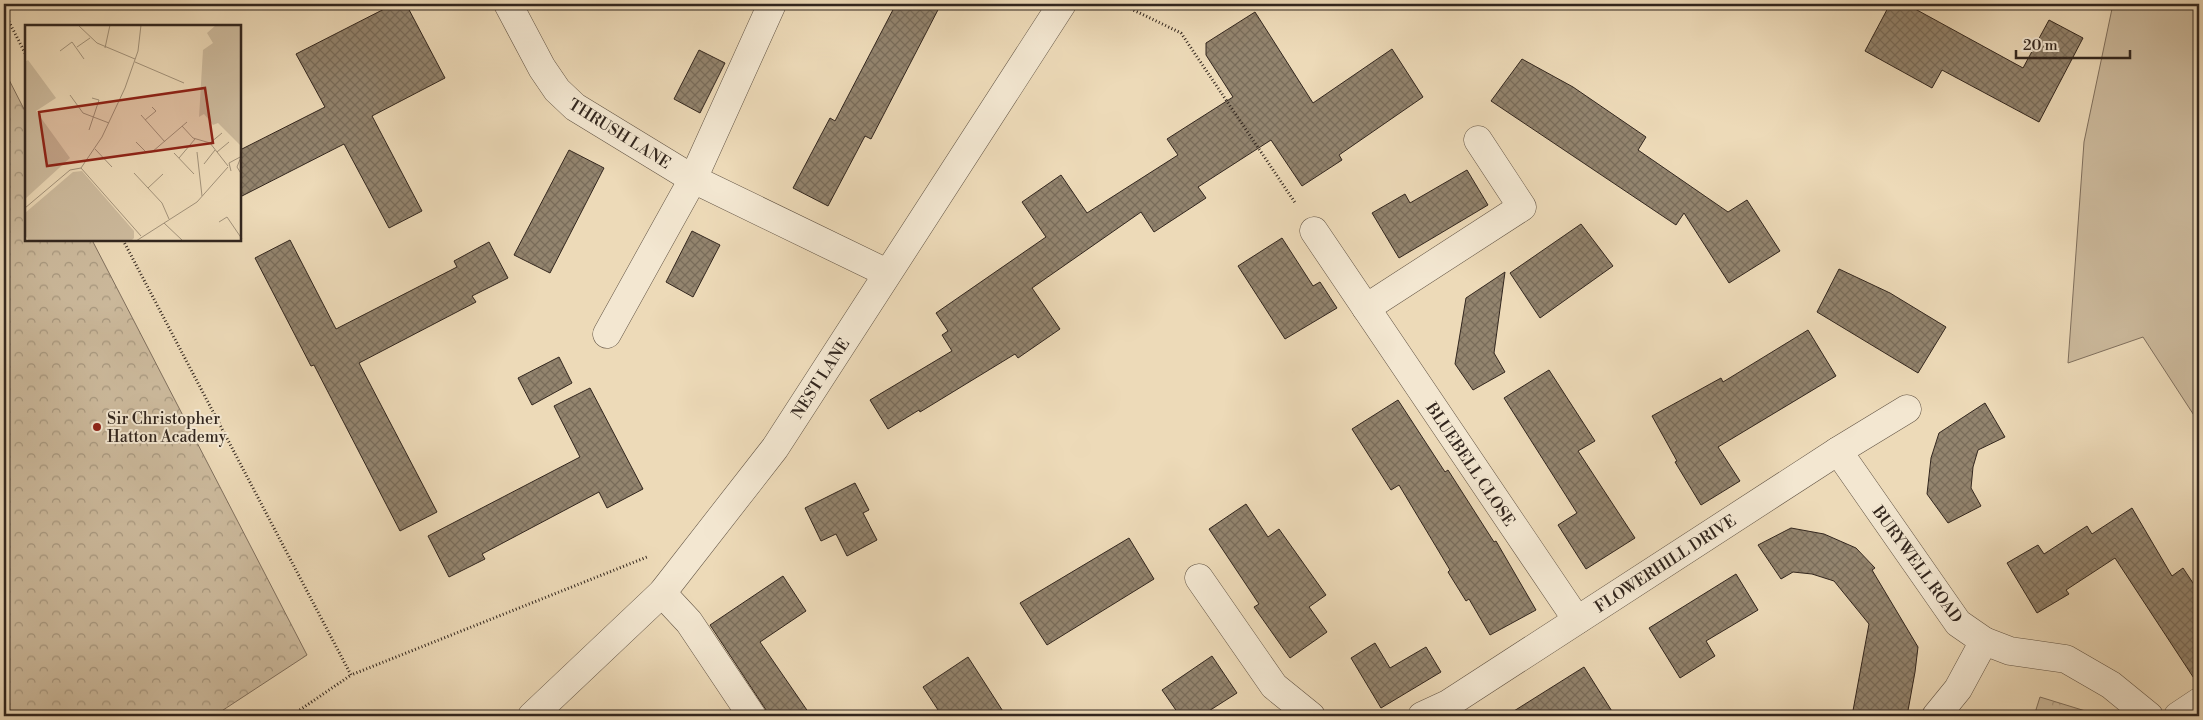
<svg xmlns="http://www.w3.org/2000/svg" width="2203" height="720" font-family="'Libre Bodoni',serif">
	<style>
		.green { fill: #cdbb9e; stroke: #80705e }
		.park { fill: url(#park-crowns); stroke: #80705e }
		.building { fill: url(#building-cross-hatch); stroke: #32261e }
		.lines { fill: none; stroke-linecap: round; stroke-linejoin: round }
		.minor-casing { stroke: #615344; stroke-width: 29 }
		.path { stroke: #32261e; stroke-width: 3; stroke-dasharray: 1 2.5; stroke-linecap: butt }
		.minor { stroke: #f3e7d1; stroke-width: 28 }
		.poi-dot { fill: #8f2418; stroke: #f3e7d1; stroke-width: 2 }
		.labels { text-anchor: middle; stroke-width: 4; stroke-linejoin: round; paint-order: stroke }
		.street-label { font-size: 16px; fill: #32261e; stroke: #f3e7d1 }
		.poi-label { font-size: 16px; fill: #32261e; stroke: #f3e7d1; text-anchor: start }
		.inset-road { fill: none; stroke: #a2927a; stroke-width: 1 }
		.view { fill: #8f2418; fill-opacity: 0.15; stroke: #8f2418; stroke-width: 2.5 }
		.inset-edge { fill: none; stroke: #32261e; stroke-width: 2.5 }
	</style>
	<defs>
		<pattern id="park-crowns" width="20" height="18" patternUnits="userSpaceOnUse" patternTransform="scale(1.25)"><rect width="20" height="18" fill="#cdbb9e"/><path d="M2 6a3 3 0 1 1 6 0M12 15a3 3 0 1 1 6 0" fill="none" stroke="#a79880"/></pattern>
		<pattern id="building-cross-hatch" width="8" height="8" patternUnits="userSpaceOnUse" patternTransform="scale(1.25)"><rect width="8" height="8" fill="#93846e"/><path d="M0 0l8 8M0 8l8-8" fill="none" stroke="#796c5a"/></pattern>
	</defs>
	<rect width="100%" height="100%" fill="#eddab8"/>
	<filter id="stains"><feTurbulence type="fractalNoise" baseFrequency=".004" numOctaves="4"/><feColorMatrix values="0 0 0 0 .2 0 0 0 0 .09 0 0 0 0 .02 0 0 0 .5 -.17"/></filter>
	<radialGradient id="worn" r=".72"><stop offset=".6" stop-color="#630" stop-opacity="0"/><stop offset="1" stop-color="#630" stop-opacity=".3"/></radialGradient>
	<!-- green -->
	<path class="green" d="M 2113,4 L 2199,4 L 2199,423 L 2143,337 L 2068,363 L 2084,142 Z"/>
	<!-- park -->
	<g class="park">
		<path d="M 4,70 L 26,113 L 26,240 L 92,240 L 307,655 L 214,716 L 4,716 Z"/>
		<path d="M 2040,697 L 2092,713 L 2091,716 L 2034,716 Z"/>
	</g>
	<!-- building -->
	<g class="building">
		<path d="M 394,4 L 406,4 L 445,78 L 372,116 L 422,211 L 389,228 L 344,144 L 240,197 L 240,150 L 325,107 L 296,54 Z"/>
		<path d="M 896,4 L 941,4 L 871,139 L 865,136 L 828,206 L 793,188 L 830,118 L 835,121 Z"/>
		<path d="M 1890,4 L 1906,4 L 2023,68 L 2049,20 L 2083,38 L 2039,122 L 1942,70 L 1932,88 L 1865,51 Z"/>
		<path d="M 1255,12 L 1313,103 L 1392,49 L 1423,97 L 1339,155 L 1342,160 L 1302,186 L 1271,140 L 1198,187 L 1206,198 L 1154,232 L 1141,212 L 1032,288 L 1060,329 L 1018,358 L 1015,354 L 920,412 L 919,410 L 888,429 L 870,400 L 952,351 L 942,335 L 948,331 L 936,313 L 1046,237 L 1022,202 L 1061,175 L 1087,213 L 1178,155 L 1167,139 L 1233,97 L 1206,55 L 1206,43 Z"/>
		<path d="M 699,50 L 725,63 L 700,113 L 674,99 Z"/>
		<path d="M 1522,59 L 1573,87 L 1646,137 L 1638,150 L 1728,212 L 1747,200 L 1780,251 L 1729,283 L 1684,213 L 1676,225 L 1491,101 Z"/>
		<path d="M 569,150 L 604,168 L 550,273 L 514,255 Z"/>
		<path d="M 1467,170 L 1488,205 L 1399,258 L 1372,213 L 1405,194 L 1410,203 Z"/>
		<path d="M 1581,224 L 1613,266 L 1540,318 L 1510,273 Z"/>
		<path d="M 692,231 L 720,245 L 693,297 L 666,282 Z"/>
		<path d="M 1282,238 L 1313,286 L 1320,282 L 1337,308 L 1285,339 L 1238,266 Z"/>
		<path d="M 290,240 L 336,329 L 457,267 L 454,261 L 489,242 L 508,278 L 472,296 L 476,302 L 359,363 L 437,512 L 400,531 L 314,365 L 311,366 L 255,258 Z"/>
		<path d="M 1839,269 L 1890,293 L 1946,327 L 1918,373 L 1817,312 Z"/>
		<path d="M 1505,272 L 1494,353 L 1505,372 L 1473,390 L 1455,364 L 1466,298 Z"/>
		<path d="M 1808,330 L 1836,376 L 1718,447 L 1740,481 L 1701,505 L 1675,462 L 1677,461 L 1652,416 L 1721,378 L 1723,382 Z"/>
		<path d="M 559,357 L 572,383 L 532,405 L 518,378 Z"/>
		<path d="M 1549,370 L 1595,441 L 1578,451 L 1635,538 L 1586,569 L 1558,525 L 1577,513 L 1504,398 Z"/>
		<path d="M 590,388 L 643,489 L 607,508 L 599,492 L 482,554 L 485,559 L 449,577 L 428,536 L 580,457 L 554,406 Z"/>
		<path d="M 1398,400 L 1445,472 L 1448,470 L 1494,542 L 1496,541 L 1536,610 L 1490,635 L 1469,599 L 1466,601 L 1448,572 L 1450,570 L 1399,485 L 1391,490 L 1352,429 Z"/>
		<path d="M 1985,403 L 2005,437 L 1978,450 L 1973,467 L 1971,488 L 1981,506 L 1948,523 L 1927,494 L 1931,458 L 1939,433 Z"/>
		<path d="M 855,483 L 869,510 L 863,513 L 877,540 L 847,556 L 836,534 L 821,541 L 805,508 Z"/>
		<path d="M 1246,504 L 1268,537 L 1279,529 L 1326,595 L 1309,607 L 1327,632 L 1290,658 L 1254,607 L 1259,604 L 1209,529 Z"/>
		<path d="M 2132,508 L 2172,576 L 2183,568 L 2199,592 L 2199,686 L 2115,558 L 2066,590 L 2069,594 L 2037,613 L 2007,563 L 2038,545 L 2044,554 L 2087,526 L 2092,534 Z"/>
		<path d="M 1791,528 L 1824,534 L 1856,548 L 1875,568 L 1872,570 L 1918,647 L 1915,672 L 1907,716 L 1852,716 L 1869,624 L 1834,581 L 1812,574 L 1793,572 L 1781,579 L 1758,545 Z"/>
		<path d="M 1129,538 L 1154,579 L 1047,645 L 1020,603 Z"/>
		<path d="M 1736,574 L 1758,610 L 1706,641 L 1715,656 L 1680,678 L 1649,628 Z"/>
		<path d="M 783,576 L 806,611 L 760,642 L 811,716 L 770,716 L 710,625 Z"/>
		<path d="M 1375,643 L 1390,668 L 1426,647 L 1441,672 L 1381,708 L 1351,658 Z"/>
		<path d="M 1212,656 L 1237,693 L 1201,716 L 1180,716 L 1162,690 Z"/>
		<path d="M 968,657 L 1006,716 L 942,716 L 923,687 Z"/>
		<path d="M 1584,667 L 1615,716 L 1506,716 Z"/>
	</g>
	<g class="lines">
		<defs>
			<g id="minor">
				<path d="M 508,4 L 542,68 L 557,90 L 575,107 L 693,179 L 887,273"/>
				<path d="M 1314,231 L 1577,620"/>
				<path d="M 1366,308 L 1522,207 L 1478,140"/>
				<path d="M 607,334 L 693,179 L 772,4"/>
				<path d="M 1838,451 L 1958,623 L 1984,641 L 2010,651 L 2066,659 L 2111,685 L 2149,716"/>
				<path d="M 1199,578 L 1274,686 L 1311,716"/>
				<path d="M 662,593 L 689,622 L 752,716"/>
				<path d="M 532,716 L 662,593 L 775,448 L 1062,4"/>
				<path d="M 1422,716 L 1448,704 L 1838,451 L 1907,409"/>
				<path d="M 1936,716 L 1958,689 L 1984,641"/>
				<path d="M 2178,716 L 2199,702"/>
			</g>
		</defs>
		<!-- minor casing -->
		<use href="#minor" class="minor-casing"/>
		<!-- path -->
		<g class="path">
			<path d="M 1121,4 L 1181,33 L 1296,204"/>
			<path d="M 4,12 L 26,55"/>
			<path d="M 123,240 L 351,675 L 647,557"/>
			<path d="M 291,716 L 351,675"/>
		</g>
		<!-- minor -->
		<use href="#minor" class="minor"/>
	</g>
	<!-- markers -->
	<circle class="poi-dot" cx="97" cy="427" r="5"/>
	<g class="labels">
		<!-- street labels -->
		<g class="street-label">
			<text transform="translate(620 133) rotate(32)" y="6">THRUSH LANE</text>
			<text transform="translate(820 378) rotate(-57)" y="6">NEST LANE</text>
			<text transform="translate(1471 464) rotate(56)" y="6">BLUEBELL CLOSE</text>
			<text transform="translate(1665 563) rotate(-33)" y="6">FLOWERHILL DRIVE</text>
			<text transform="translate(1918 564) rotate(54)" y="6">BURYWELL ROAD</text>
		</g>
		<!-- poi labels -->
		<g class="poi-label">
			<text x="107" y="424">Sir Christopher<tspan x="107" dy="18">Hatton Academy</tspan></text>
		</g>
	</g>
	<!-- overview -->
	<g transform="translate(25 25)">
		<rect width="216" height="216" fill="#eddab8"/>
		<path d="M 191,0 L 216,0 L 216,121 L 193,98 L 188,100 L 179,89 L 174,92 L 178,25 L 188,18 L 182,8 Z" fill="#cdbb9e"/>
		<path d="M 3,35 L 31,73 L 11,86 L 45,133 L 0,174 L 0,37 ZM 57,146 L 109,206 L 109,213 L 106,216 L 4,216 L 0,210 L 0,188 L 48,147 Z" fill="#cdbb9e"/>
		<path class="inset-road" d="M 53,0 L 72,18 L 110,34M 52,22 L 65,13M 80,23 L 85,0M 35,26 L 47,17 L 59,34M 110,37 L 159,58M 45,70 L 58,88 L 84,98M 116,90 L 140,117M 120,95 L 131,86 L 127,82M 157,101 L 168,113 L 185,118 L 203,141M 64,105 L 74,75 L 67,73M 111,117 L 121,127 L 127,127 L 162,97M 185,118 L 197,108M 70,124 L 87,142M 172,127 L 177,171M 192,127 L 204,117M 149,128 L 169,149M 216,132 L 212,142 L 217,150M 154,133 L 170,114M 179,139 L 190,125M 56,143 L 77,112 L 100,63 L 113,26 L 116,0M 56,143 L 116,211M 206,146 L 204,138 L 217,131M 109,148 L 137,178 L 144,194M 123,163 L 138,149M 0,183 L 45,145 L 56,143M 194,197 L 202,192 L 217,214M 139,198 L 158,216M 111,216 L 172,177 L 203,142"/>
		<path class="view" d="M 180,63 L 188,118 L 22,141 L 14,87 Z"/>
		<rect width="216" height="216" class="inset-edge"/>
	</g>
	<!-- margin -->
	<rect width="2203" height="720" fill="none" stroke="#eddab8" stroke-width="20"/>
	<rect x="5" y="5" width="2193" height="710" fill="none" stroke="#32261e" stroke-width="2.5"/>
	<rect x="10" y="10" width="2183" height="700" fill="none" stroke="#32261e"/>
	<!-- scale -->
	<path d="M2016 50v8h114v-8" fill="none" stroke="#32261e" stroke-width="2.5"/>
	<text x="2023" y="50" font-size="15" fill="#32261e" stroke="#f3e7d1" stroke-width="4" paint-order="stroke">20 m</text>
	<rect width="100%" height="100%" filter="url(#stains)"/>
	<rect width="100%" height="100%" fill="url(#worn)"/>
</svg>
